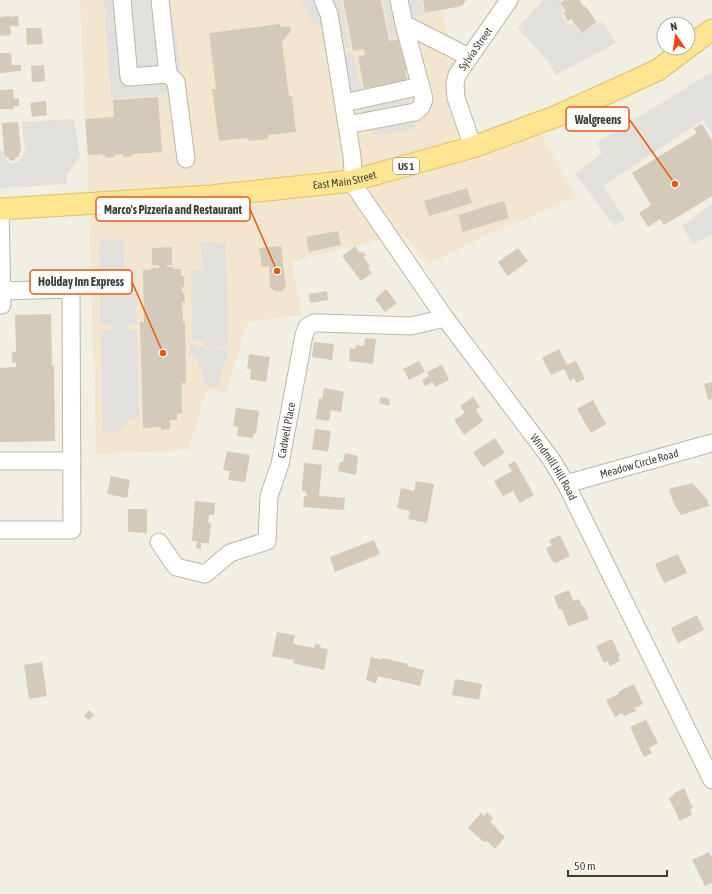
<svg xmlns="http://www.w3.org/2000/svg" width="712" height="894" font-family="'Asap Condensed',sans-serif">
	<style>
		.commercial { fill: #f4e6ce }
		.parking { fill: #e2e0dc }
		.building { fill: #d3cab9 }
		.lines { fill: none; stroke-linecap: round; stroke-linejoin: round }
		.minor-casing { stroke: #bcb6a6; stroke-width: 19 }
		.major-casing { stroke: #e1c361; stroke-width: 23 }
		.minor { stroke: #fff; stroke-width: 17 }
		.major { stroke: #fde591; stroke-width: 21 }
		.labels { text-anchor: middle; stroke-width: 4; stroke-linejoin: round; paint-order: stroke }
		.shield { fill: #fff; stroke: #7b7870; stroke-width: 1 }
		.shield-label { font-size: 10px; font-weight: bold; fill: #433e33 }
		.street-label { font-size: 11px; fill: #433e33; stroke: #fff }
		.leader { fill: none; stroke: #e8590c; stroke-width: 1.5 }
		.callout-dot { fill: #e8590c; stroke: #fff; stroke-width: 1.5 }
		.callout { fill: #fff; stroke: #e8590c; stroke-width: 1.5 }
		.callout-label { font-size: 12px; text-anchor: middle; font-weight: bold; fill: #433e33 }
	</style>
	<rect width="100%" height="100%" fill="#f1eee3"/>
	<!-- commercial -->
	<path class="commercial" d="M 80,0 L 440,0 L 473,146 L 535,124 L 577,197 L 487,235 L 429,264 L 403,234 L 292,261 L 302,315 L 248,322 L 226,392 L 207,390 L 188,450 L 96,454 L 89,204 Z"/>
	<!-- parking -->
	<g class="parking">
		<path d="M 104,0 L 173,0 L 170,1 L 185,93 L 111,99 Z"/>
		<path d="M 301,0 L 341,0 L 350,48 L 340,50 L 341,54 L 353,53 L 363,92 L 335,98 L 321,28 L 318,23 L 313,24 Z"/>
		<path d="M 383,0 L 421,0 L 424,15 L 413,16 L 414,22 L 404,36 L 390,38 Z"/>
		<path d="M 543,0 L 561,0 L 559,3 L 564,11 L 561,14 L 570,25 L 574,23 L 581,34 L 602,21 L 616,43 L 556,75 L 547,60 L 518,28 Z"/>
		<path d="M 712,72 L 712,134 L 703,120 L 603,186 L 625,219 L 615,226 L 575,174 L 602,153 L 596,143 Z"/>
		<path d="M 409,99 L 415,127 L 414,129 L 377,136 L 368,129 L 365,128 L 361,108 Z"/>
		<path d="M 74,119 L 80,156 L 67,175 L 67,184 L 0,188 L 0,150 L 3,150 L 3,156 L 10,163 L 18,162 L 25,152 L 22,122 Z"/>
		<path d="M 712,204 L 712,234 L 693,244 L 682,226 Z"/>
		<path d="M 101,240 L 125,241 L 124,268 L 126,270 L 136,270 L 137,324 L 128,325 L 126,327 L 128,330 L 137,330 L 139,418 L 129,419 L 127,424 L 114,433 L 102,431 L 101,330 L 110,330 L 112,327 L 111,325 L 100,325 L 99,242 Z"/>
		<path d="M 201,242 L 226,243 L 228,346 L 218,348 L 228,352 L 218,388 L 206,385 L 199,366 L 198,359 L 188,355 L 191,344 L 202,347 L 205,345 L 202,341 L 192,341 L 191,270 L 199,270 L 202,267 Z"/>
	</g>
	<!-- building -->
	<g class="building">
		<path d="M 343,0 L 381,0 L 389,41 L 399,39 L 400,48 L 404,47 L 408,71 L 405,71 L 407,80 L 398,81 L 399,83 L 377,88 L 377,86 L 364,88 L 358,57 L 365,55 L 364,49 L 353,51 Z"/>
		<path d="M 423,0 L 466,0 L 462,6 L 425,13 Z"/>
		<path d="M 564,0 L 579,0 L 584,7 L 585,6 L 597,22 L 582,33 L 571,19 L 568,21 L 563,13 L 566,11 L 560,3 Z"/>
		<path d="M 9,16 L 10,17 L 18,16 L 19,26 L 10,26 L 11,35 L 0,36 L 0,17 Z"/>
		<path d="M 280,24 L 280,27 L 290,26 L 291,31 L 282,42 L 289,96 L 292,96 L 296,132 L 268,135 L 268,139 L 249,141 L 248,138 L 219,141 L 212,89 L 216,89 L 209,33 Z"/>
		<path d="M 26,28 L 41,28 L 43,44 L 27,45 Z"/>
		<path d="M 0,53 L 11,53 L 12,65 L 21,65 L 21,71 L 0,73 Z"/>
		<path d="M 44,65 L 45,81 L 32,82 L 31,66 Z"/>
		<path d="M 13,89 L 14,99 L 19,98 L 19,106 L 14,106 L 14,109 L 0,109 L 0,90 Z"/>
		<path d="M 158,97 L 162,152 L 131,154 L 132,156 L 123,157 L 122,154 L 114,155 L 114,157 L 106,158 L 106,156 L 103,156 L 103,154 L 88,155 L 85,119 L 114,117 L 113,100 Z"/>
		<path d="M 46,101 L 47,115 L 32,117 L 30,103 Z"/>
		<path d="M 18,122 L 21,152 L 19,153 L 19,157 L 16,157 L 15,160 L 10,161 L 8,157 L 5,157 L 4,153 L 2,123 Z"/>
		<path d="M 702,124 L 712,140 L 712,196 L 664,225 L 660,219 L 648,227 L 639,213 L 651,205 L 632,173 L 697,133 L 694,128 Z"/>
		<path d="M 467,188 L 472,203 L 429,216 L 424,201 Z"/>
		<path d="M 504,201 L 509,218 L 463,232 L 458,215 Z"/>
		<path d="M 338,231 L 341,245 L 309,252 L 306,237 Z"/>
		<path d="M 281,246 L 286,288 L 283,289 L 283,291 L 275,292 L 275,290 L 272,290 L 271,288 L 270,288 L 269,266 L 262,267 L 259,248 Z"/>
		<path d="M 355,246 L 360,253 L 363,252 L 366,256 L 363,257 L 370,266 L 368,268 L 372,273 L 361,281 L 342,256 Z"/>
		<path d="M 172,247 L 172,265 L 167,265 L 167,267 L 173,267 L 173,269 L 181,269 L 181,276 L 184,276 L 184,287 L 182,287 L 182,293 L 184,293 L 185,302 L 182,302 L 183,322 L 185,322 L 186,383 L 182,383 L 182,413 L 177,414 L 177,420 L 170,420 L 170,429 L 161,430 L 161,427 L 143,428 L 140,322 L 144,322 L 143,270 L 151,270 L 151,268 L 159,268 L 159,265 L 152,265 L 152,248 Z"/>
		<path d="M 518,248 L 528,261 L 508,276 L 498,262 Z"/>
		<path d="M 386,289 L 397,303 L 385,312 L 375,299 Z"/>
		<path d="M 327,291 L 328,300 L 310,303 L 309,294 Z"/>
		<path d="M 51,314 L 52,366 L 54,366 L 55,441 L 0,442 L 0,368 L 16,367 L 16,362 L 12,363 L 12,352 L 16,352 L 15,315 Z"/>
		<path d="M 365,338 L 376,339 L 373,364 L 349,361 L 350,348 L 355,349 L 356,345 L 364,346 Z"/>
		<path d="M 314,342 L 334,344 L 332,360 L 312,357 Z"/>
		<path d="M 559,349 L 567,365 L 576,361 L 585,379 L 577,383 L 574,378 L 570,381 L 564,369 L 551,375 L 542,358 Z"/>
		<path d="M 249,354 L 270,357 L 266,382 L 250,379 L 251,369 L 247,369 Z"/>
		<path d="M 419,361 L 425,372 L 409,380 L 403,369 Z"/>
		<path d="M 442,365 L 449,380 L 435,387 L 433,382 L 425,386 L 422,380 L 429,376 L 427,372 Z"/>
		<path d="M 712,382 L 712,399 L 708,400 L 704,384 Z"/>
		<path d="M 324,388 L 344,392 L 341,412 L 331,410 L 329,421 L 316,419 L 319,398 L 322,399 Z"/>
		<path d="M 381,397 L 390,399 L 389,406 L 379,403 Z"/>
		<path d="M 473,397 L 480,407 L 476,410 L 483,421 L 464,435 L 454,420 L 465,413 L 460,406 Z"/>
		<path d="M 593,400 L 606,424 L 591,433 L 577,409 Z"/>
		<path d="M 236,408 L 259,411 L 256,433 L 254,433 L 253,438 L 237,436 L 238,427 L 233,426 Z"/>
		<path d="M 315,429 L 331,431 L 328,452 L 312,449 Z"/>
		<path d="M 495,438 L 505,453 L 483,467 L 473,452 Z"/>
		<path d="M 227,451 L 250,455 L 245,482 L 228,480 L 230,471 L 223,470 Z"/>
		<path d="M 345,453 L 358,456 L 356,475 L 338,471 L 340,462 L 343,462 Z"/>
		<path d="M 515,461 L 534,495 L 520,503 L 513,491 L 503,496 L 494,481 L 512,471 L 508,465 Z"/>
		<path d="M 304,463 L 322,465 L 319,496 L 345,498 L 344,510 L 303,507 L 304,496 L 308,497 L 305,491 L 302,491 Z"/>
		<path d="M 111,476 L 130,480 L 127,498 L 107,494 Z"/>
		<path d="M 416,481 L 434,484 L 427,523 L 408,519 L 410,511 L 397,508 L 401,488 L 414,491 Z"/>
		<path d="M 692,483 L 707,499 L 709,506 L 681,515 L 673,502 L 669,489 Z"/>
		<path d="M 195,501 L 215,503 L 214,515 L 209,515 L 208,523 L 211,523 L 209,543 L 201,543 L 201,549 L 196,548 L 197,541 L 192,541 Z"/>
		<path d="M 128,509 L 147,509 L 147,533 L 128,532 Z"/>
		<path d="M 560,535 L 570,556 L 556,563 L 552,561 L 546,548 L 552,545 L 549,540 Z"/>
		<path d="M 374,540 L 380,554 L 335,572 L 330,557 Z"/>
		<path d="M 678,554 L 687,573 L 664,583 L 655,564 Z"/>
		<path d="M 569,590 L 573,601 L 579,599 L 582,607 L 584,606 L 589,619 L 568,626 L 562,609 L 559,610 L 554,596 Z"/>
		<path d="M 697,615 L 704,630 L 678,643 L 671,628 Z"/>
		<path d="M 277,632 L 295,635 L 293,644 L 314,648 L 315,644 L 321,645 L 320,648 L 328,649 L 324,670 L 293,663 L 294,660 L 272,656 Z"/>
		<path d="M 612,639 L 620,656 L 618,657 L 620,661 L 610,666 L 607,661 L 604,663 L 596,646 Z"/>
		<path d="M 371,657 L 381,660 L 382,658 L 408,664 L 407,666 L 424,670 L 420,686 L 378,676 L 376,683 L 366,680 Z"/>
		<path d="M 42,662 L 47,696 L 29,699 L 24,665 Z"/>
		<path d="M 455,679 L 482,684 L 479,700 L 452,695 Z"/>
		<path d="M 634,684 L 643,704 L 634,708 L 636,711 L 624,716 L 622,713 L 615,717 L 606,700 L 619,694 L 618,692 Z"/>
		<path d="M 89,710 L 94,715 L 89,720 L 84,716 Z"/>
		<path d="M 646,720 L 658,743 L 649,748 L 652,753 L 644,757 L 630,727 Z"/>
		<path d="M 684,788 L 693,808 L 690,809 L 692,815 L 680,821 L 669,798 L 674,795 L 673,794 Z"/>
		<path d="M 487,812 L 493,818 L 490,822 L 497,828 L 496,829 L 505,837 L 495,849 L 487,841 L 484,842 L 468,828 L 481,813 L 484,816 Z"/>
		<path d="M 709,852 L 712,858 L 712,883 L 705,886 L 692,860 Z"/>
	</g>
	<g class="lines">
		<defs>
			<g id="minor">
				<path d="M 122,0 L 129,77 L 168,74"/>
				<path d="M 160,0 L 168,74 L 176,82 L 186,159"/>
				<path id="s1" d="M 323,0 L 329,14 L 352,156 L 353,170 L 351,181 L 445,318 L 551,459 L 566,484 L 712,780"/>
				<path d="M 399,0 L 404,24 L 469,57"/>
				<path d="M 344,103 L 421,86"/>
				<path d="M 347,125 L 415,112 L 421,107 L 424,99 L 404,24"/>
				<path id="s2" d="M 473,147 L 456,98 L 455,84 L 457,75 L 509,0"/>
				<path d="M 0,305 L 2,305 L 0,209"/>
				<path d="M 0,461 L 72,461"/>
				<path id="s3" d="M 566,484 L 712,443"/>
				<path d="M 0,530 L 72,530 L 71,289 L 2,291"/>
				<path id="s4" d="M 159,542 L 176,567 L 205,574 L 230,553 L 267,541 L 269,496 L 280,464 L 304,335 L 307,327 L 314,323 L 319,323 L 411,326 L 445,318"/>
			</g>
			<g id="major">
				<path d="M 688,47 L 712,30"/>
				<path id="s5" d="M 0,209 L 211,196 L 351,181 L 473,147 L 557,116 L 658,70 L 687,48"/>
			</g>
		</defs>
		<!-- minor casing -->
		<use href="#minor" class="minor-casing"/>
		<!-- major casing -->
		<use href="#major" class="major-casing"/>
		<!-- minor -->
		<use href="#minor" class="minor"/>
		<!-- major -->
		<use href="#major" class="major"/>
	</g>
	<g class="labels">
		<!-- shield labels -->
		<rect class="shield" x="393" y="158" width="26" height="16" rx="3"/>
		<g class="shield-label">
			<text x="406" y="170">US 1</text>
		</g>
		<!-- street labels -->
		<g class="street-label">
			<text dy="4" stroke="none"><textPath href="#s2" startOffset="107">Sylvia Street</textPath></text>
			<text dy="4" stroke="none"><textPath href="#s5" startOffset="346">East Main Street</textPath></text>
			<text dy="4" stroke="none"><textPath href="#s4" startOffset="245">Cadwell Place</textPath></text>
			<text dy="4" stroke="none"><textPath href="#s3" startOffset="76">Meadow Circle Road</textPath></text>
			<text dy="4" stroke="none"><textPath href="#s1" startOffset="535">Windmill Hill Road</textPath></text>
		</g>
	</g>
	<!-- callouts -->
	<path class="leader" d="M675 184L629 119M277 271L250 209M163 353L132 282"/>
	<g class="callout-dot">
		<circle cx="675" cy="184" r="4"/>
		<circle cx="277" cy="271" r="4"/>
		<circle cx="163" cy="353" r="4"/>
	</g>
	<g class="callout">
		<rect x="566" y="107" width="63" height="24" rx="4"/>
		<rect x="96" y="197" width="154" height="24" rx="4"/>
		<rect x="30" y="270" width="102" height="24" rx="4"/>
	</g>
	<g class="callout-label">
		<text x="598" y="124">Walgreens</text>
		<text x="173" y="214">Marco's Pizzeria and Restaurant</text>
		<text x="81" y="286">Holiday Inn Express</text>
	</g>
	<!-- north arrow -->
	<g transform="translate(676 36) rotate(347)"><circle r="19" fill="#ffffff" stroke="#b4b2ad"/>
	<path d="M0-3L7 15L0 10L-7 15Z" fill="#f74515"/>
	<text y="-6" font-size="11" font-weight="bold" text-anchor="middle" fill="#433e33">N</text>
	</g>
	<!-- scale -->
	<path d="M568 870v6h99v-6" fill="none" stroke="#433e33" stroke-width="2"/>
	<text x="574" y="870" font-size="12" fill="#433e33" stroke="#ffffff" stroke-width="3" paint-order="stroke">50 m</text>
</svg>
